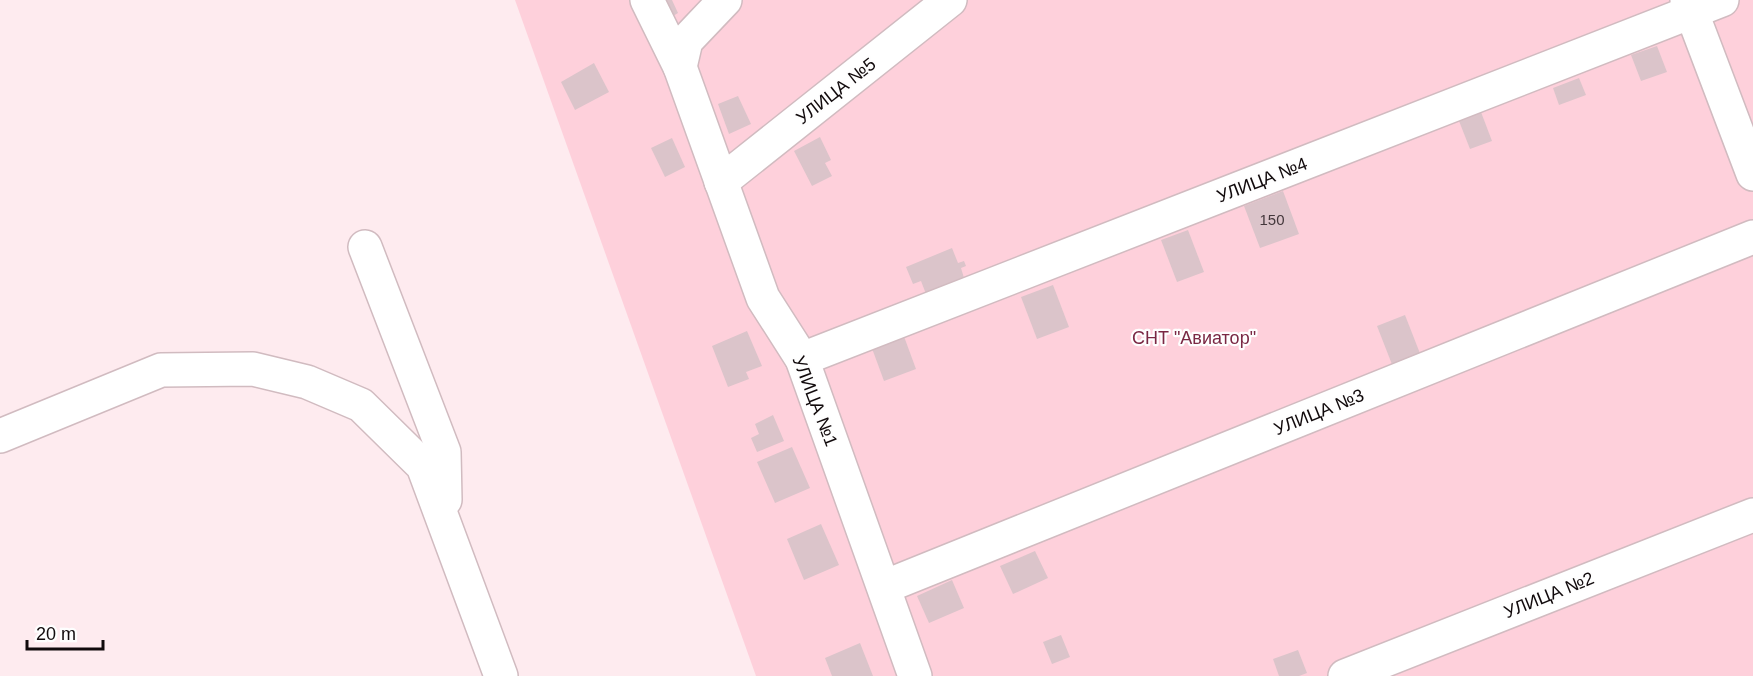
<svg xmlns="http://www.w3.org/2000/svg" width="1753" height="676" font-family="Arial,sans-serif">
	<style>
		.green { fill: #fed0db }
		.building { fill: #dbc4ca }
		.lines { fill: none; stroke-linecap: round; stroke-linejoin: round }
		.minor-casing { stroke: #d1bbc0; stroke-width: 36 }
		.minor { stroke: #fff; stroke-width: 33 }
		.labels { text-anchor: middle; stroke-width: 4.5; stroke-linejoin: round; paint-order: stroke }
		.number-label { font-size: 15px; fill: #44383c }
		.street-label { font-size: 18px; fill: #110a0c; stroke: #fefefe }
		.park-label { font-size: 18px; fill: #7a2844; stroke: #fefefe }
	</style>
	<rect width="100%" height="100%" fill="#feebef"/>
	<!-- green -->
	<path class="green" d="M 515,0 L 1753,0 L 1753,676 L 756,676 Z"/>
	<!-- building -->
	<g class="building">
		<path d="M 652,0 L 672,0 L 678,13 L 661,23 Z"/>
		<path d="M 1657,46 L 1667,72 L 1641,81 L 1631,55 Z"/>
		<path d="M 594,63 L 609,92 L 575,110 L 561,82 Z"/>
		<path d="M 1579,78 L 1586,95 L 1559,105 L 1553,88 Z"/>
		<path d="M 738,96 L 751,124 L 729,134 L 718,104 Z"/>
		<path d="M 1481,112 L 1492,141 L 1470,149 L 1459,121 Z"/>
		<path d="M 820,137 L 831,160 L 825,163 L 832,176 L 812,186 L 794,151 Z"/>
		<path d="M 672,138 L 685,167 L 665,177 L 651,148 Z"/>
		<path d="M 1283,191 L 1299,234 L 1260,248 L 1244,206 Z"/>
		<path d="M 1188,230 L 1204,272 L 1177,282 L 1161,240 Z"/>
		<path d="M 952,248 L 958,263 L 964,261 L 966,266 L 961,268 L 964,278 L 926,294 L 921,281 L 913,284 L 906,267 Z"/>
		<path d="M 1053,285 L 1069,327 L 1037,339 L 1021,297 Z"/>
		<path d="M 1405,315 L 1421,356 L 1393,367 L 1377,326 Z"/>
		<path d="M 747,331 L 762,366 L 746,372 L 749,379 L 728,387 L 712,346 Z"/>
		<path d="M 902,331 L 916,369 L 884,381 L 870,343 Z"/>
		<path d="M 773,415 L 784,441 L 757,452 L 751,438 L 759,434 L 755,424 Z"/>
		<path d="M 792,447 L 810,488 L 775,503 L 757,462 Z"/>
		<path d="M 821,524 L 839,565 L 804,580 L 787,539 Z"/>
		<path d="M 1035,551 L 1048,578 L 1013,594 L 1000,566 Z"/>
		<path d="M 952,580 L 964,608 L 929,623 L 917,596 Z"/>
		<path d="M 1061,635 L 1070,657 L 1052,664 L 1043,642 Z"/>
		<path d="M 860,643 L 873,676 L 832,676 L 825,658 Z"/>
		<path d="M 1298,650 L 1307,673 L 1299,676 L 1279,676 L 1273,659 Z"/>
	</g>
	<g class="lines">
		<defs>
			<g id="minor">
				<path d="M 647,0 L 680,67 L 763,298 L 802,359 L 915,676"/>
				<path d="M 1687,0 L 1753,174"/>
				<path d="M 680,67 L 686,41 L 725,0"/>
				<path d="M 721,182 L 950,0"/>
				<path d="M 365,247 L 444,452 L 445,500"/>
				<path d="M 802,359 L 1722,0"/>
				<path d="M 0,436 L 161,370 L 253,369 L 307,382 L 361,405 L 423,466 L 501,676"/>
				<path d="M 884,587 L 1753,237"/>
				<path d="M 1345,676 L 1753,515"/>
			</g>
		</defs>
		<!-- minor casing -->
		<use href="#minor" class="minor-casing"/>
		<!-- minor -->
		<use href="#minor" class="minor"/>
	</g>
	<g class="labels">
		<!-- number labels -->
		<g class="number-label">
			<text x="1272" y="225">150</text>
		</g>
		<!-- street labels -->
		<g class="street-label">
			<text transform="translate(836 91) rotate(-38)" y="6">УЛИЦА №5</text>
			<text transform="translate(1262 180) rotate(-21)" y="6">УЛИЦА №4</text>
			<text transform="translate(815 401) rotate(69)" y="6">УЛИЦА №1</text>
			<text transform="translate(1319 412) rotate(-22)" y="6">УЛИЦА №3</text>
			<text transform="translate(1549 595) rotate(-22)" y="6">УЛИЦА №2</text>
		</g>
		<!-- park labels -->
		<g class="park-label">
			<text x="1194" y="344">СНТ "Авиатор"</text>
		</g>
	</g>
	<!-- scale -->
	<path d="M27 640v9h76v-9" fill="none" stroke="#110a0c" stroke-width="3"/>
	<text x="36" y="640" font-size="18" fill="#110a0c" stroke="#fefefe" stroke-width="4.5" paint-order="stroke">20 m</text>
</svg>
